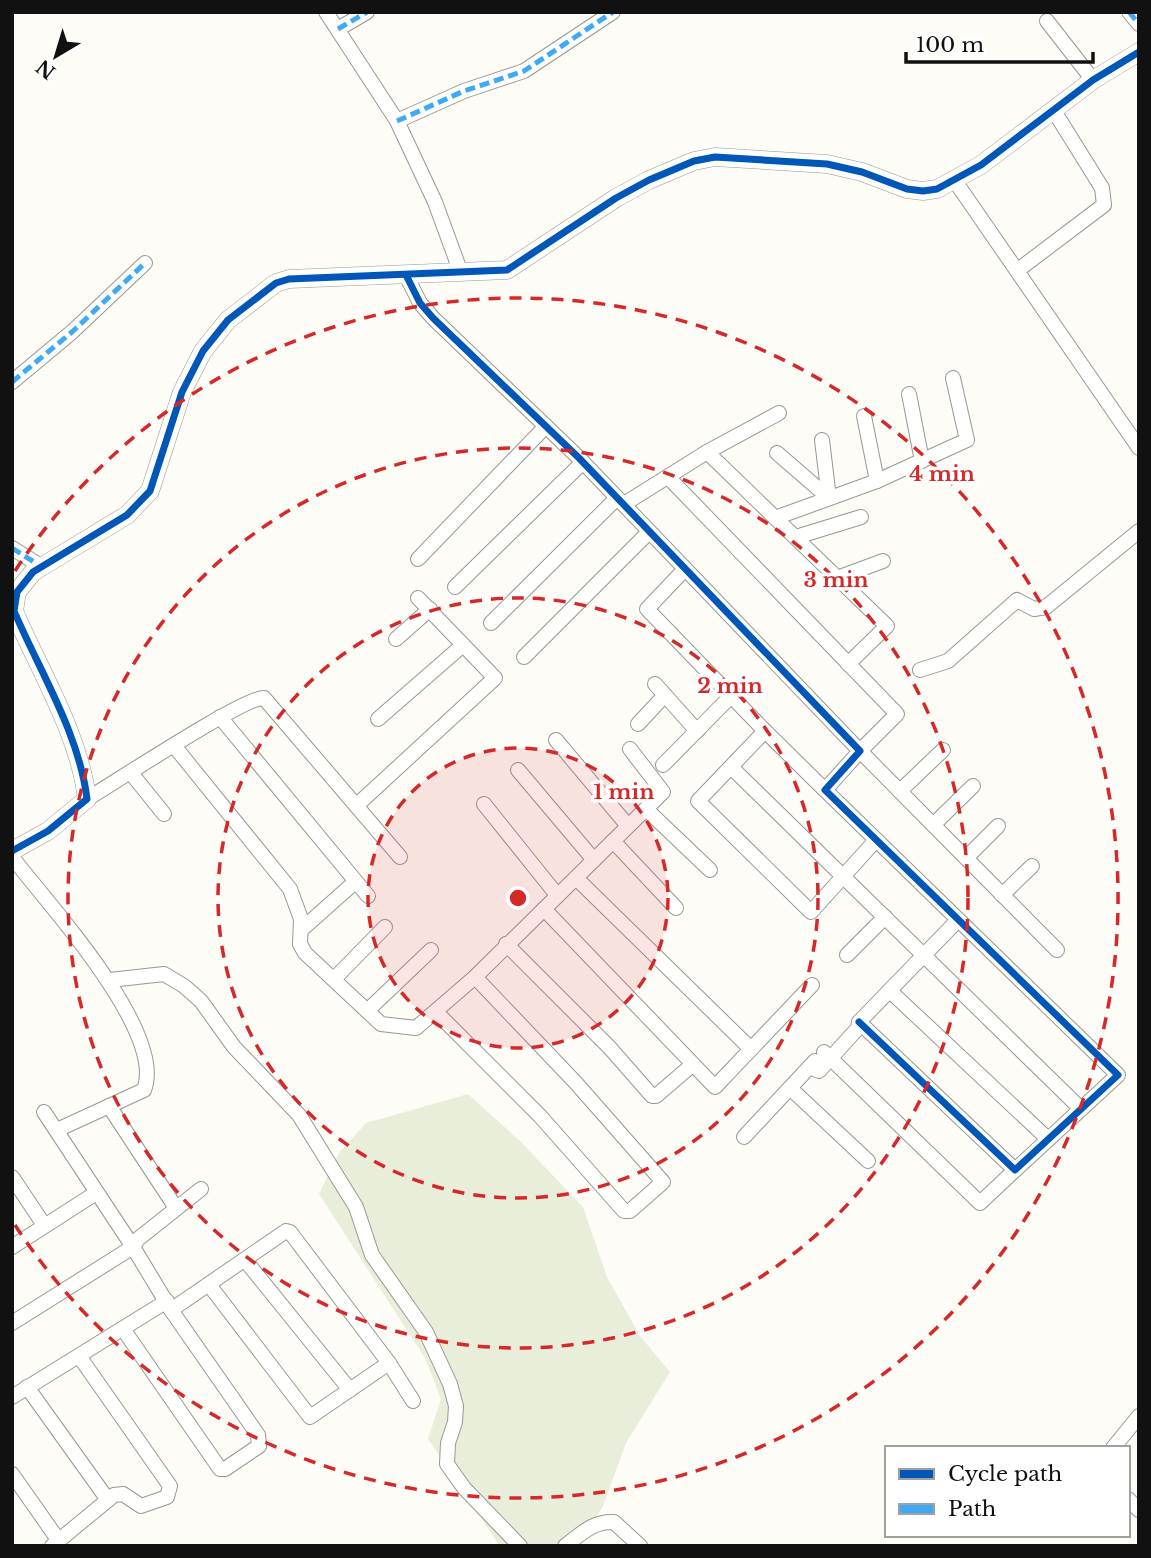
<svg xmlns="http://www.w3.org/2000/svg" width="1151" height="1558" font-family="'Libre Baskerville',serif">
	<style>
		.cemetery { fill: #e9eedb }
		.lines { fill: none; stroke-linecap: round; stroke-linejoin: round }
		.minor-casing { stroke: #979795; stroke-width: 16 }
		.tertiary-casing { stroke: #979795; stroke-width: 19 }
		.minor { stroke: #fffffe; stroke-width: 14 }
		.tertiary { stroke: #fffffe; stroke-width: 18 }
		.quiet { stroke: #3fa9f5; stroke-width: 5; stroke-dasharray: 10 5; stroke-linecap: butt }
		.cycleway-casing { stroke: #fff; stroke-width: 11 }
		.cycleway { stroke: #0057b8; stroke-width: 7 }
		.ring { fill: none; stroke: #d62828; stroke-width: 3.5; stroke-dasharray: 12 9 }
		.centre { fill: #d62828; stroke: #fff; stroke-width: 3.5 }
		.ring-label { font-size: 21px; text-anchor: middle; font-weight: bold; fill: #d62828; stroke: #fff; stroke-width: 7; stroke-linejoin: round; paint-order: stroke }
	</style>
	<rect width="100%" height="100%" fill="#fdfcf7"/>
	<!-- cemetery -->
	<path class="cemetery" d="M 468,1094 L 520,1141 L 583,1207 L 607,1277 L 640,1336 L 670,1372 L 626,1443 L 603,1506 L 580,1546 L 500,1546 L 428,1439 L 441,1399 L 425,1358 L 319,1194 L 339,1153 L 366,1123 Z"/>
	<g class="lines">
		<defs>
			<g id="minor">
				<path d="M 326,12 L 397,121 L 435,202 L 461,273"/>
				<path d="M 1129,12 L 1139,24"/>
				<path d="M 1047,21 L 1093,80"/>
				<path d="M 338,29 L 367,12"/>
				<path d="M 397,121 L 464,91 L 524,71 L 613,12"/>
				<path d="M 955,181 L 1139,448"/>
				<path d="M 1018,270 L 1104,205 L 1102,188 L 1054,111"/>
				<path d="M 406,275 L 420,303 L 433,318 L 579,458 L 860,751 L 825,790 L 1118,1075 L 1015,1170 L 859,1022"/>
				<path d="M 12,382 L 72,332 L 145,263"/>
				<path d="M 909,394 L 922,461"/>
				<path d="M 864,416 L 877,481"/>
				<path d="M 707,452 L 887,626 L 848,664"/>
				<path d="M 777,453 L 829,498 L 822,440"/>
				<path d="M 668,477 L 897,714 L 860,751 L 1057,950"/>
				<path d="M 624,504 L 707,452 L 779,413"/>
				<path d="M 775,518 L 877,481 L 967,440 L 953,378"/>
				<path d="M 796,537 L 861,517"/>
				<path d="M 12,548 L 42,567"/>
				<path d="M 418,559 L 546,426"/>
				<path d="M 685,569 L 647,609 L 765,731 L 698,801 L 811,912 L 876,840"/>
				<path d="M 837,578 L 883,561"/>
				<path d="M 455,587 L 583,462"/>
				<path d="M 491,623 L 617,498"/>
				<path d="M 396,639 L 430,609"/>
				<path d="M 524,657 L 649,532"/>
				<path d="M 920,670 L 948,661 L 1017,600 L 1034,609 L 1046,607 L 1139,531"/>
				<path d="M 655,684 L 697,731"/>
				<path d="M 220,717 L 368,896"/>
				<path d="M 378,719 L 463,645"/>
				<path d="M 638,724 L 665,695"/>
				<path d="M 765,731 L 825,790"/>
				<path d="M 556,740 L 628,826"/>
				<path d="M 175,747 L 290,889 L 301,919 L 300,944 L 305,953 L 381,1024 L 416,1028 L 475,977 L 663,792 L 630,749"/>
				<path d="M 663,765 L 731,696"/>
				<path d="M 731,767 L 1081,1109"/>
				<path d="M 518,770 L 594,860"/>
				<path d="M 131,773 L 164,814"/>
				<path d="M 900,791 L 943,750"/>
				<path d="M 87,799 C 114,783 246,696 264,698 L 400,857"/>
				<path d="M 484,804 L 557,895"/>
				<path d="M 357,805 L 495,678 L 418,598"/>
				<path d="M 646,809 L 710,870"/>
				<path d="M 933,825 L 973,786"/>
				<path d="M 613,841 L 676,908"/>
				<path d="M 12,857 C 47,903 167,1032 144,1090 L 57,1130"/>
				<path d="M 966,858 L 998,826"/>
				<path d="M 576,878 L 751,1049"/>
				<path d="M 1002,895 L 1032,866"/>
				<path d="M 544,909 L 715,1087 L 812,985"/>
				<path d="M 301,930 L 355,882"/>
				<path d="M 506,944 L 610,1048 L 652,1096 L 656,1096 L 692,1065"/>
				<path d="M 847,955 L 885,917"/>
				<path d="M 334,979 L 385,927"/>
				<path d="M 110,980 L 164,974 L 184,986 L 201,1001 L 234,1047 L 299,1115 L 356,1207 L 372,1255 L 426,1332 L 450,1384 L 456,1406 L 455,1422 L 448,1443 L 447,1464 L 464,1488 L 520,1546"/>
				<path d="M 890,991 L 1048,1139"/>
				<path d="M 367,1011 L 431,950"/>
				<path d="M 437,1013 L 540,1116 L 624,1211 L 630,1211 L 663,1182 L 576,1083 L 475,977"/>
				<path d="M 824,1052 L 980,1203 L 1015,1170"/>
				<path d="M 810,1067 L 819,1071 L 858,1028 L 859,1022 L 958,920"/>
				<path d="M 790,1088 L 868,1161"/>
				<path d="M 109,1106 L 176,1208"/>
				<path d="M 44,1112 L 133,1247 L 171,1310 L 258,1435 L 259,1446 L 225,1469 L 220,1469 L 123,1329"/>
				<path d="M 744,1137 L 815,1061"/>
				<path d="M 12,1177 L 44,1225"/>
				<path d="M 12,1247 L 96,1193"/>
				<path d="M 245,1260 L 350,1390"/>
				<path d="M 210,1286 L 310,1417 L 389,1363"/>
				<path d="M 171,1310 L 286,1231 L 290,1232 L 389,1363 L 413,1401"/>
				<path d="M 12,1323 L 133,1247 L 138,1239 L 201,1189"/>
				<path d="M 27,1387 L 108,1500"/>
				<path d="M 12,1397 L 167,1301"/>
				<path d="M 1113,1448 L 1139,1416"/>
				<path d="M 12,1474 L 59,1541"/>
				<path d="M 1128,1499 L 1139,1510"/>
				<path d="M 52,1546 L 114,1495 L 123,1494 L 141,1506 L 167,1497 L 170,1486 L 79,1356"/>
				<path d="M 565,1546 C 581,1534 593,1521 614,1522 L 640,1546"/>
			</g>
			<path id="tertiary" d="M 12,851 L 48,831 L 87,799 C 79,733 40,672 14,611 L 17,592 L 33,572 L 127,515 L 150,491 L 182,392 L 203,351 L 228,320 L 276,283 L 289,279 L 507,270 L 616,198 L 649,180 L 694,161 L 715,157 L 827,164 L 862,172 L 907,189 L 923,191 L 937,189 L 981,165 L 1093,80 L 1139,52"/>
		</defs>
		<!-- minor casing -->
		<use href="#minor" class="minor-casing"/>
		<!-- tertiary casing -->
		<use href="#tertiary" class="tertiary-casing"/>
		<!-- minor -->
		<use href="#minor" class="minor"/>
		<!-- tertiary -->
		<use href="#tertiary" class="tertiary"/>
		<!-- quiet -->
		<g class="quiet">
			<path d="M 1129,12 L 1139,24"/>
			<path d="M 338,29 L 367,12"/>
			<path d="M 397,121 L 464,91 L 524,71 L 613,12"/>
			<path d="M 12,382 L 72,332 L 145,263"/>
			<path d="M 12,548 L 42,567"/>
		</g>
		<defs>
			<g id="cycleway">
				<path d="M 406,275 L 420,303 L 433,318 L 579,458 L 860,751 L 825,790 L 1118,1075 L 1015,1170 L 859,1022"/>
				<path d="M 12,851 L 48,831 L 87,799 C 79,733 40,672 14,611 L 17,592 L 33,572 L 127,515 L 150,491 L 182,392 L 203,351 L 228,320 L 276,283 L 289,279 L 507,270 L 616,198 L 649,180 L 694,161 L 715,157 L 827,164 L 862,172 L 907,189 L 923,191 L 937,189 L 981,165 L 1093,80 L 1139,52"/>
			</g>
		</defs>
		<!-- cycleway casing -->
		<use href="#cycleway" class="cycleway-casing"/>
		<!-- cycleway -->
		<use href="#cycleway" class="cycleway"/>
	</g>
	<!-- distance rings -->
	<circle cx="518" cy="898" r="150" fill="#d62828" fill-opacity=".12"/>
	<g class="ring">
		<circle cx="518" cy="898" r="150"/>
		<circle cx="518" cy="898" r="300"/>
		<circle cx="518" cy="898" r="450"/>
		<path d="M15 571A600 600 0 1 1 15 1225"/>
	</g>
	<circle cx="518" cy="898" r="10" class="centre"/>
	<g class="ring-label">
		<text x="942" y="481">4 min</text>
		<text x="836" y="587">3 min</text>
		<text x="730" y="693">2 min</text>
		<text x="624" y="799">1 min</text>
	</g>
	<!-- border -->
	<rect width="1151" height="1558" fill="none" stroke="#111111" stroke-width="28"/>
	<!-- legend -->
	<rect x="885" y="1446" width="245" height="91" fill="#ffffff" stroke="#a0a0a0" stroke-width="2"/>
	<rect x="899" y="1469" width="35" height="10" fill="#0057b8" stroke="#a0a0a0" stroke-width="2"/>
	<text x="948" y="1481" font-size="21" fill="#111111">Cycle path</text>
	<rect x="899" y="1504" width="35" height="10" fill="#3fa9f5" stroke="#a0a0a0" stroke-width="2"/>
	<text x="948" y="1516" font-size="21" fill="#111111">Path</text>
	<!-- north arrow -->
	<g transform="translate(56 56) rotate(218)" stroke="#ffffff" stroke-width="5" paint-order="stroke">
	<path d="M0-5L12 26L0 18L-12 26Z" fill="#111111"/>
	<text y="-10" font-size="19" font-weight="bold" text-anchor="middle" fill="#111111">N</text>
	</g>
	<!-- scale -->
	<path d="M906 52v10h187v-10" fill="none" stroke="#111111" stroke-width="3.5"/>
	<text x="916" y="52" font-size="21" fill="#111111" stroke="#ffffff" stroke-width="5" paint-order="stroke">100 m</text>
</svg>
